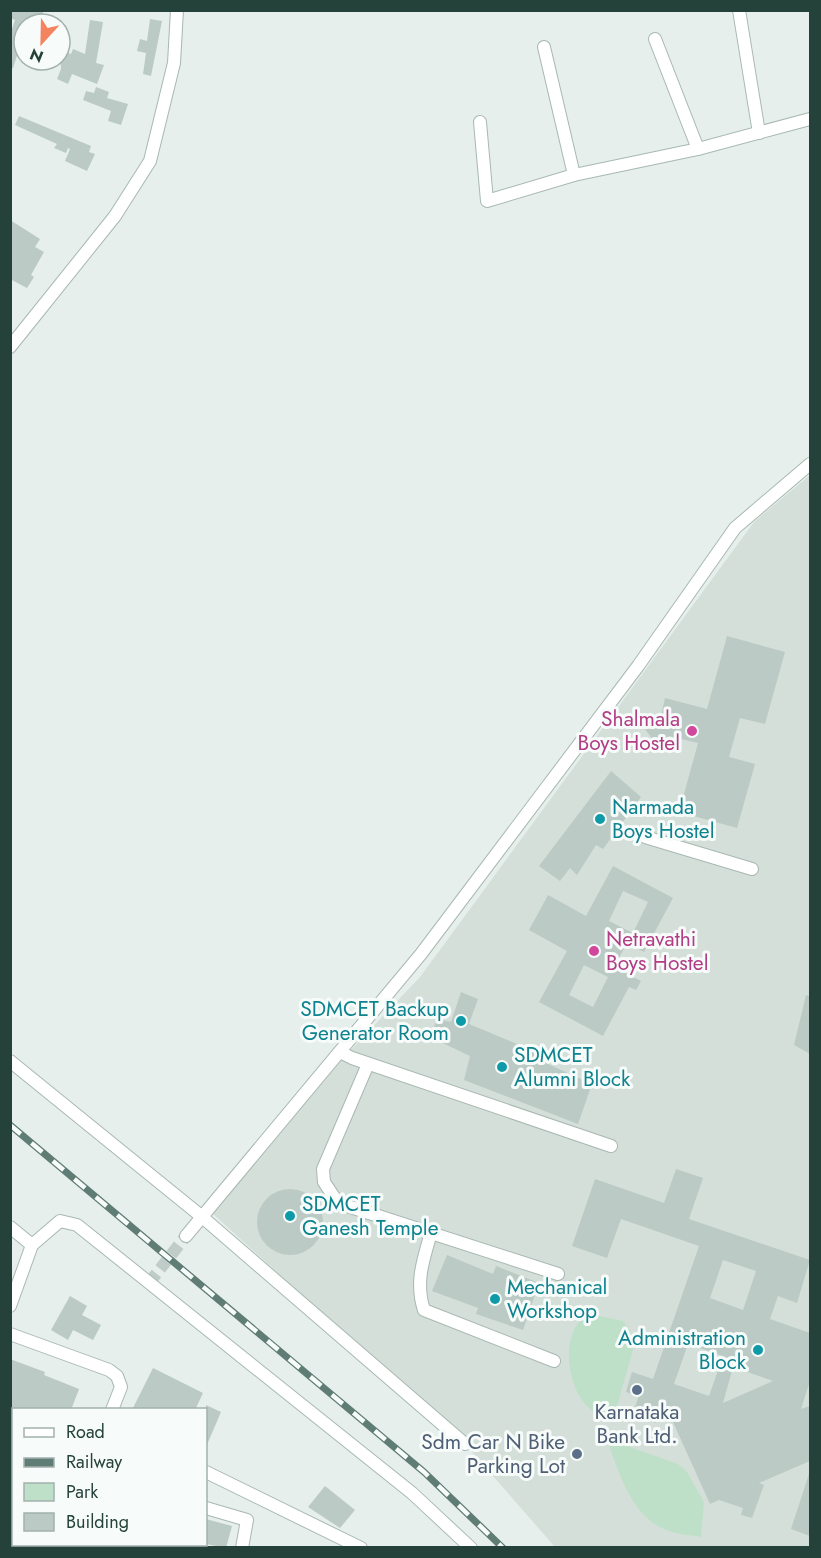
<svg xmlns="http://www.w3.org/2000/svg" width="821" height="1558" font-family="Jost,sans-serif">
	<style>
		.built { fill: #d4dfda }
		.green { fill: #bfe0c8 }
		.building { fill: #bbcac4; fill-rule: evenodd }
		.lines { fill: none; stroke-linecap: round; stroke-linejoin: round }
		.street-tunnel { stroke: #bfccc8; stroke-width: 12; stroke-dasharray: 12 6; stroke-linecap: butt }
		.street-casing { stroke: #a8b8b2; stroke-width: 14 }
		.street { stroke: #fff; stroke-width: 12 }
		.rail-casing { stroke: #5f7d75; stroke-width: 7 }
		.rail { stroke: #f7fbf9; stroke-width: 4.5; stroke-dasharray: 14; stroke-linecap: butt }
		.hotel-dot { fill: #d1479c; stroke: #f7fbf9; stroke-width: 2 }
		.culture-dot { fill: #0f9aa8; stroke: #f7fbf9; stroke-width: 2 }
		.service-dot { fill: #5c6f8a; stroke: #f7fbf9; stroke-width: 2 }
		.labels { text-anchor: middle; stroke-width: 6; stroke-linejoin: round; paint-order: stroke }
		.hotel-label { font-size: 21px; fill: #b23c85; stroke: #f7fbf9; text-anchor: end }
		.culture-label { font-size: 21px; fill: #0d838f; stroke: #f7fbf9; text-anchor: start }
		.service-label { font-size: 21px; fill: #4e5e75; stroke: #f7fbf9 }
	</style>
	<rect width="100%" height="100%" fill="#e6efeb"/>
	<!-- built -->
	<path class="built" d="M 810,475 L 810,1547 L 555,1547 L 465,1444 L 212,1213 L 346,1055 L 420,977 L 754,522 Z"/>
	<!-- green -->
	<g class="green">
		<path d="M 591,1314 L 623,1321 L 630,1331 L 634,1346 L 616,1410 L 605,1418 C 598,1415 591,1411 586,1405 C 566,1383 559,1326 591,1314 Z"/>
		<path d="M 607,1439 L 678,1464 L 687,1472 L 704,1502 L 701,1537 C 689,1535 675,1534 664,1529 C 631,1515 618,1471 607,1439 Z"/>
	</g>
	<!-- building -->
	<g class="building">
		<path d="M 10,10 L 44,10 L 39,24 L 24,24 L 24,34 L 13,68 L 10,68 L 10,35 L 15,20 L 10,18 Z"/>
		<path d="M 150,19 L 162,21 L 151,76 L 143,74 L 146,53 L 137,51 L 140,39 L 147,41 Z"/>
		<path d="M 90,20 L 103,22 L 96,63 L 104,65 L 97,84 L 72,74 L 68,84 L 57,79 L 61,69 L 60,50 L 71,54 L 73,49 L 85,54 Z"/>
		<path d="M 96,87 L 109,92 L 107,98 L 128,104 L 121,125 L 108,121 L 111,111 L 83,100 L 86,91 L 94,93 Z"/>
		<path d="M 19,116 L 91,146 L 89,152 L 95,154 L 87,171 L 65,161 L 70,149 L 68,148 L 66,153 L 54,148 L 57,144 L 15,125 Z"/>
		<path d="M 10,220 L 40,239 L 35,247 L 44,252 L 31,275 L 34,277 L 27,288 L 10,279 Z"/>
		<path d="M 727,636 L 785,652 L 765,724 L 740,718 L 729,757 L 755,764 L 737,828 L 679,812 L 698,743 L 669,736 L 656,744 L 645,729 L 660,721 L 665,698 L 707,709 Z"/>
		<path d="M 611,771 L 641,797 L 603,849 L 596,845 L 577,875 L 570,868 L 560,881 L 539,866 Z"/>
		<path d="M 613,866 L 673,898 L 644,952 L 627,943 L 614,967 L 641,981 L 636,990 L 629,987 L 603,1036 L 539,1002 L 567,951 L 529,930 L 548,895 L 586,916 ZM 623,891 L 648,902 L 633,933 L 609,921 ZM 584,965 L 608,977 L 593,1007 L 569,995 Z"/>
		<path d="M 461,992 L 478,999 L 469,1024 L 541,1054 L 539,1060 L 592,1084 L 578,1124 L 464,1080 L 470,1056 L 430,1037 L 437,1019 L 451,1022 Z"/>
		<path d="M 806,995 L 810,996 L 810,1054 L 794,1045 Z"/>
		<path d="M 676,1169 L 703,1178 L 689,1219 L 810,1260 L 797,1303 L 778,1296 L 770,1319 L 810,1333 L 810,1381 L 801,1409 L 810,1406 L 810,1461 L 759,1483 L 764,1485 L 752,1518 L 741,1515 L 743,1508 L 719,1500 L 710,1504 L 663,1400 L 656,1423 L 632,1415 L 639,1396 L 626,1392 L 632,1372 L 653,1379 L 699,1246 L 621,1219 L 607,1258 L 572,1246 L 595,1179 L 664,1203 ZM 723,1260 L 756,1271 L 743,1310 L 710,1298 ZM 688,1344 L 723,1356 L 709,1396 L 674,1384 ZM 733,1367 L 773,1381 L 723,1403 Z"/>
		<circle cx="290" cy="1222" r="33"/>
		<path d="M 447,1255 L 493,1274 L 496,1266 L 539,1283 L 523,1330 L 476,1314 L 478,1308 L 432,1291 Z"/>
		<path d="M 70,1296 L 87,1306 L 82,1315 L 101,1325 L 93,1340 L 73,1330 L 68,1340 L 51,1330 Z"/>
		<path d="M 10,1359 L 45,1372 L 44,1375 L 79,1389 L 71,1410 L 10,1410 Z"/>
		<path d="M 153,1368 L 203,1393 L 195,1410 L 132,1410 Z"/>
		<path d="M 206,1405 L 221,1412 L 206,1447 Z"/>
		<path d="M 809,1474 L 810,1474 L 810,1536 L 791,1529 Z"/>
		<path d="M 325,1486 L 355,1510 L 340,1528 L 308,1507 Z"/>
		<path d="M 206,1519 L 232,1526 L 226,1548 L 206,1544 Z"/>
	</g>
	<g class="lines">
		<!-- street-tunnel -->
		<path class="street-tunnel" d="M 149,1283 L 186,1236"/>
		<defs>
			<g id="street">
				<path d="M 739,10 L 759,133"/>
				<path d="M 655,39 L 698,149"/>
				<path d="M 544,47 L 574,175"/>
				<path d="M 480,122 L 487,201 L 574,175 L 698,149 L 810,119"/>
				<path d="M 10,347 L 115,216 L 150,161 L 174,63 L 177,10"/>
				<path d="M 645,837 L 752,869"/>
				<path d="M 340,1052 L 352,1058 L 611,1146"/>
				<path d="M 10,1061 L 201,1216 L 465,1444"/>
				<path d="M 368,1064 L 323,1169 L 324,1182 L 338,1203 L 558,1274"/>
				<path d="M 10,1227 L 32,1245"/>
				<path d="M 431,1233 C 423,1260 415,1283 424,1310 L 554,1361"/>
				<path d="M 186,1236 L 421,954 L 638,666 L 735,528 L 810,464"/>
				<path d="M 10,1306 L 32,1245 L 60,1221 L 77,1225 L 412,1493 L 471,1548"/>
				<path d="M 10,1334 L 109,1370 L 117,1376 L 121,1387 L 112,1410"/>
				<path d="M 206,1472 L 361,1548"/>
				<path d="M 206,1508 L 247,1520 L 242,1548"/>
				<path d="M 62,1548 L 63,1544"/>
			</g>
		</defs>
		<!-- street casing -->
		<use href="#street" class="street-casing"/>
		<!-- street -->
		<use href="#street" class="street"/>
		<defs>
			<path id="rail" d="M 10,1125 L 424,1472 L 503,1548"/>
		</defs>
		<!-- rail casing -->
		<use href="#rail" class="rail-casing"/>
		<!-- rail -->
		<use href="#rail" class="rail"/>
	</g>
	<!-- markers -->
	<g class="hotel-dot">
		<circle cx="692" cy="731" r="6"/>
		<circle cx="594" cy="951" r="6"/>
	</g>
	<g class="culture-dot">
		<circle cx="600" cy="819" r="6"/>
		<circle cx="461" cy="1021" r="6"/>
		<circle cx="502" cy="1067" r="6"/>
		<circle cx="290" cy="1216" r="6"/>
		<circle cx="495" cy="1299" r="6"/>
		<circle cx="758" cy="1350" r="6"/>
	</g>
	<g class="service-dot">
		<circle cx="637" cy="1390" r="6"/>
		<circle cx="577" cy="1454" r="6"/>
	</g>
	<g class="labels">
		<!-- hotel labels -->
		<g class="hotel-label">
			<text x="680" y="726">Shalmala<tspan x="680" dy="24">Boys Hostel</tspan></text>
			<text x="606" y="946" text-anchor="start">Netravathi<tspan x="606" dy="24">Boys Hostel</tspan></text>
		</g>
		<!-- culture labels -->
		<g class="culture-label">
			<text x="612" y="814">Narmada<tspan x="612" dy="24">Boys Hostel</tspan></text>
			<text x="449" y="1016" text-anchor="end">SDMCET Backup<tspan x="449" dy="24">Generator Room</tspan></text>
			<text x="514" y="1062">SDMCET<tspan x="514" dy="24">Alumni Block</tspan></text>
			<text x="302" y="1211">SDMCET<tspan x="302" dy="24">Ganesh Temple</tspan></text>
			<text x="507" y="1294">Mechanical<tspan x="507" dy="24">Workshop</tspan></text>
			<text x="746" y="1345" text-anchor="end">Administration<tspan x="746" dy="24">Block</tspan></text>
		</g>
		<!-- service labels -->
		<g class="service-label">
			<text x="637" y="1419">Karnataka<tspan x="637" dy="24">Bank Ltd.</tspan></text>
			<text x="565" y="1449" text-anchor="end">Sdm Car N Bike<tspan x="565" dy="24">Parking Lot</tspan></text>
		</g>
	</g>
	<!-- border -->
	<rect width="821" height="1558" fill="none" stroke="#24423a" stroke-width="24"/>
	<!-- legend -->
	<rect x="12" y="1408" width="195" height="138" fill="#f7fbf9" stroke="#a3b1ad" stroke-width="1.5"/>
	<rect x="24" y="1428" width="30" height="9" fill="#ffffff" stroke="#a3b1ad" stroke-width="1.5"/>
	<text x="66" y="1438" font-size="18" fill="#24423a">Road</text>
	<rect x="24" y="1458" width="30" height="9" fill="#5f7d75" stroke="#a3b1ad" stroke-width="1.5"/>
	<text x="66" y="1468" font-size="18" fill="#24423a">Railway</text>
	<rect x="24" y="1483" width="30" height="18" fill="#bfe0c8" stroke="#a3b1ad" stroke-width="1.5"/>
	<text x="66" y="1498" font-size="18" fill="#24423a">Park</text>
	<rect x="24" y="1513" width="30" height="18" fill="#bbcac4" stroke="#a3b1ad" stroke-width="1.5"/>
	<text x="66" y="1528" font-size="18" fill="#24423a">Building</text>
	<!-- north arrow -->
	<g transform="translate(42 42) rotate(202)"><circle r="28" fill="#f7fbf9" stroke="#a3b1ad" stroke-width="1.5"/>
	<path d="M0-4.5L10 22L0 15L-10 22Z" fill="#f4845f"/>
	<text y="-9" font-size="16" font-weight="bold" text-anchor="middle" fill="#24423a">N</text>
	</g>
</svg>
